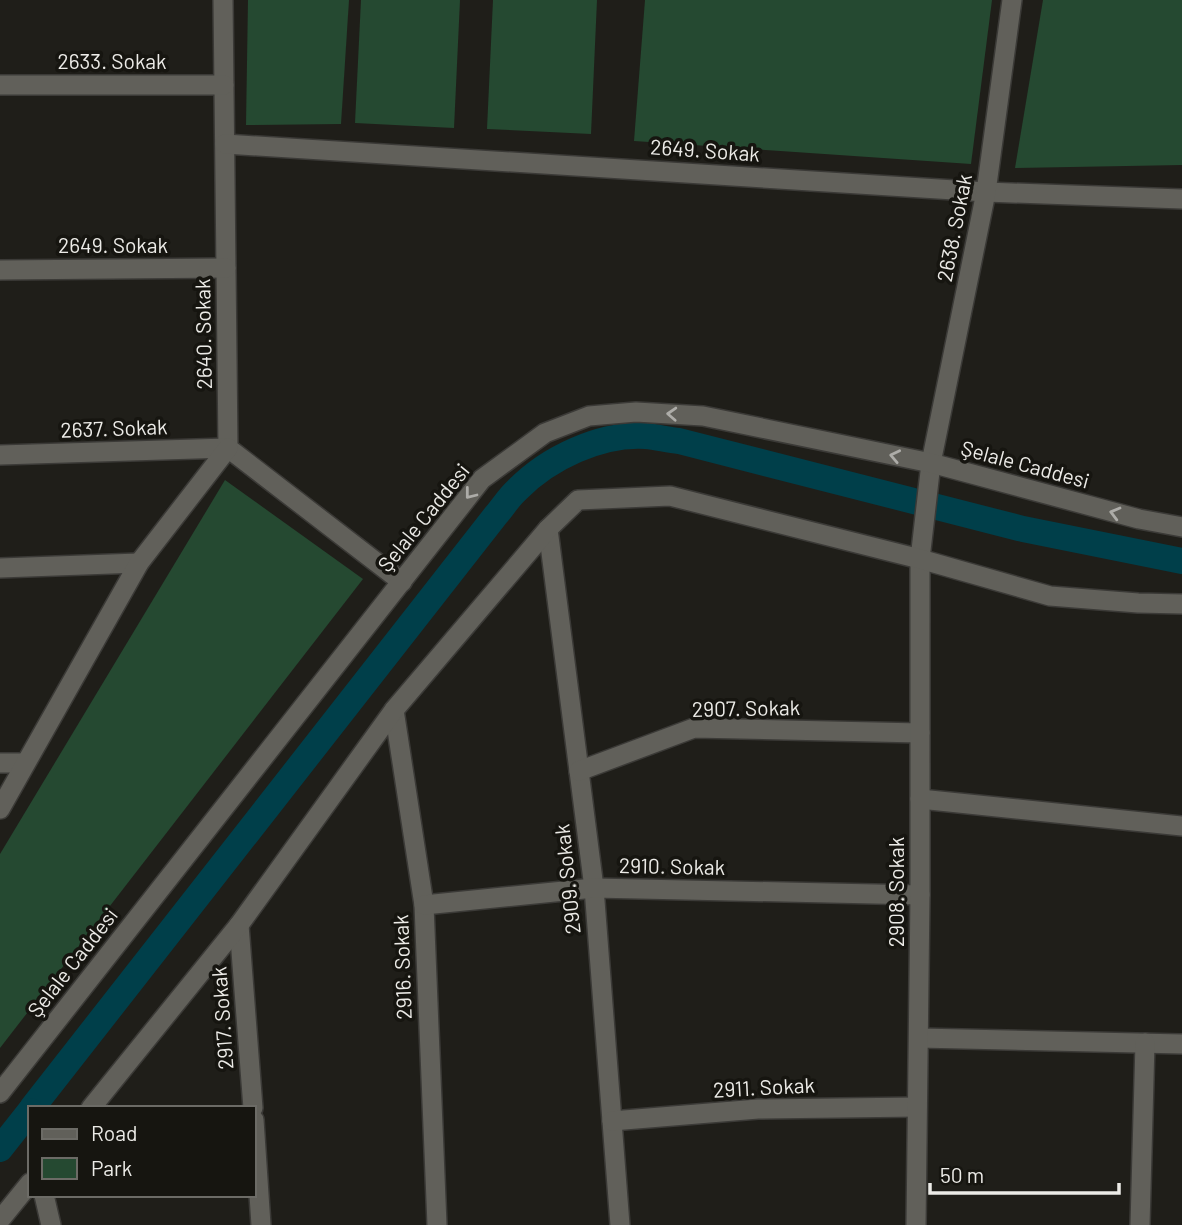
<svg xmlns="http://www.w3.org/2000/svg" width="1182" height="1225" font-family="Barlow,sans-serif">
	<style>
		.green { fill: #254931 }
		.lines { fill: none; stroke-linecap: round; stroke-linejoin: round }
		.canal { stroke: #003f4a; stroke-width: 26 }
		.minor-casing { stroke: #3b3a37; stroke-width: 22 }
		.tertiary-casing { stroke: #3b3a37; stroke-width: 22 }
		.minor { stroke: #61605a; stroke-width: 19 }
		.tertiary { stroke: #61605a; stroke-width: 19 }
		.oneway { stroke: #adaca8 }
		.labels { text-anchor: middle; stroke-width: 7; stroke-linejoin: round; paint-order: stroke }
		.street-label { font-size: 21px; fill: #ecebe7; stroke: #161510 }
	</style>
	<rect width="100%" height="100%" fill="#1f1e19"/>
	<!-- green -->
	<g class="green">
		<path d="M 248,0 L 349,0 L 341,124 L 246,125 Z"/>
		<path d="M 361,0 L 460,0 L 454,128 L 355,123 Z"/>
		<path d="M 493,0 L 597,0 L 591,134 L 487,129 Z"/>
		<path d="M 645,0 L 992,0 L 971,164 L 634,141 Z"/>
		<path d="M 1043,0 L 1182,0 L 1182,165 L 1015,168 Z"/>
		<path d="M 225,480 L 363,579 L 0,1048 L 0,854 Z"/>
	</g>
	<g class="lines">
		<!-- canal -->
		<g class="canal">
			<path d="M 32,1108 L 496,515 C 503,507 509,497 517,490 C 548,458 601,433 646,436 C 657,437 668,440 679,441 L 1023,529 L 1182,561"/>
			<path d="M 0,1149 L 30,1111"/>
		</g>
		<defs>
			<g id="minor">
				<path d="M 223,0 L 228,448 L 402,582"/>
				<path d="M 0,85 L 224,85"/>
				<path d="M 225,144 L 986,192 L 1182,199"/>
				<path d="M 0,270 L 226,268"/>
				<path d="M 0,455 L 228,448"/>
				<path d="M 548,529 L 594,888 L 620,1225"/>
				<path d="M 0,568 L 139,563"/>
				<path d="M 394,710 L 424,905 L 437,1225"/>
				<path d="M 0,763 L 25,763"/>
				<path d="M 579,771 L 694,728 L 920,733"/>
				<path d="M 920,799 L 1182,826"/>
				<path d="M 0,809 L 139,563 L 228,448"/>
				<path d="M 424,905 L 594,888 L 920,895"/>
				<path d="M 239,925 L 253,1108"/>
				<path d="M 919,1038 L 1182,1044"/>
				<path d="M 254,1120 L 261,1225"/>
				<path d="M 612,1121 L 758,1109 L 917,1107"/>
				<path d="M 44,1195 L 51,1225"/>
				<path d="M 916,1225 L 920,895 L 920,559 L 931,463 L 986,192 L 1012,0"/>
				<path d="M 1140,1225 L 1145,1043"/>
			</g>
			<g id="tertiary">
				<path d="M 0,1093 L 482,479 L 545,433 L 589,416 L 636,412 L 703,416 L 931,463 L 1139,519 L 1182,527"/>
				<path d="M 91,1108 L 239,925 L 394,710 L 548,529 L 578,500 L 670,496 L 920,559 L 1050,596 L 1138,603 L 1182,604"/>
				<path d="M 0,1220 L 30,1183"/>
			</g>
		</defs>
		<!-- minor casing -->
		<use href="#minor" class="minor-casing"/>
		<!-- tertiary casing -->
		<use href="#tertiary" class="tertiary-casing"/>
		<!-- minor -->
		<use href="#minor" class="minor"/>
		<!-- tertiary -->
		<use href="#tertiary" class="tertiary"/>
	</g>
	<!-- one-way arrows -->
	<defs><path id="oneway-chevron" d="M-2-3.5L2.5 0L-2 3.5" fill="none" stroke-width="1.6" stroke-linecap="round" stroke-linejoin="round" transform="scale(1.75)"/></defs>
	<g class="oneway">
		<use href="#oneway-chevron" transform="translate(672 414) rotate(-177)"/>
		<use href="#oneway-chevron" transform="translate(895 456) rotate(-168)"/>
		<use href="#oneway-chevron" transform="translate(470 494) rotate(128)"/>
		<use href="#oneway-chevron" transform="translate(1115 513) rotate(-165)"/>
	</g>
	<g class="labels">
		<!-- street labels -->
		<g class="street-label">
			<text x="112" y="69">2633. Sokak</text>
			<text transform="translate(705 151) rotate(4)" y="7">2649. Sokak</text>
			<text transform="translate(955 228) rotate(-79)" y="7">2638. Sokak</text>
			<text x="113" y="253">2649. Sokak</text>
			<text transform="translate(204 334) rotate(-91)" y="7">2640. Sokak</text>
			<text transform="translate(114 429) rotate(-2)" y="7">2637. Sokak</text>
			<text transform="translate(1025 465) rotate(15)" y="7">Şelale Caddesi</text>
			<text transform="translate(424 518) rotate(-51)" y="7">Şelale Caddesi</text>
			<text transform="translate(746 709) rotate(-1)" y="7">2907. Sokak</text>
			<text transform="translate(672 867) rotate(1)" y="7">2910. Sokak</text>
			<text transform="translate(568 879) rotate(-96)" y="7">2909. Sokak</text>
			<text transform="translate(897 892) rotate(-90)" y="7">2908. Sokak</text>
			<text transform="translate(73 963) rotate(-52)" y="7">Şelale Caddesi</text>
			<text transform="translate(403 967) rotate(-92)" y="7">2916. Sokak</text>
			<text transform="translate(223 1018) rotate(-94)" y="7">2917. Sokak</text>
			<text transform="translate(764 1088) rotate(-3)" y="7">2911. Sokak</text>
		</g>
	</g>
	<!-- legend -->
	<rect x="28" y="1106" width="228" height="91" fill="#161510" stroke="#6c6b66" stroke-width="2"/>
	<rect x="42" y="1129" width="35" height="10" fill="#61605a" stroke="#6c6b66" stroke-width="2"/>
	<text x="91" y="1141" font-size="21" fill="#ecebe7">Road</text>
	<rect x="42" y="1158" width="35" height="21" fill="#254931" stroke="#6c6b66" stroke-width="2"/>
	<text x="91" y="1176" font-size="21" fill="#ecebe7">Park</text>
	<!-- scale -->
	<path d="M930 1183v10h189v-10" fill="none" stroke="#ecebe7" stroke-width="3.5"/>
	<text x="940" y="1183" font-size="21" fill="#ecebe7" stroke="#161510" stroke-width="5" paint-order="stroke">50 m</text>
</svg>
